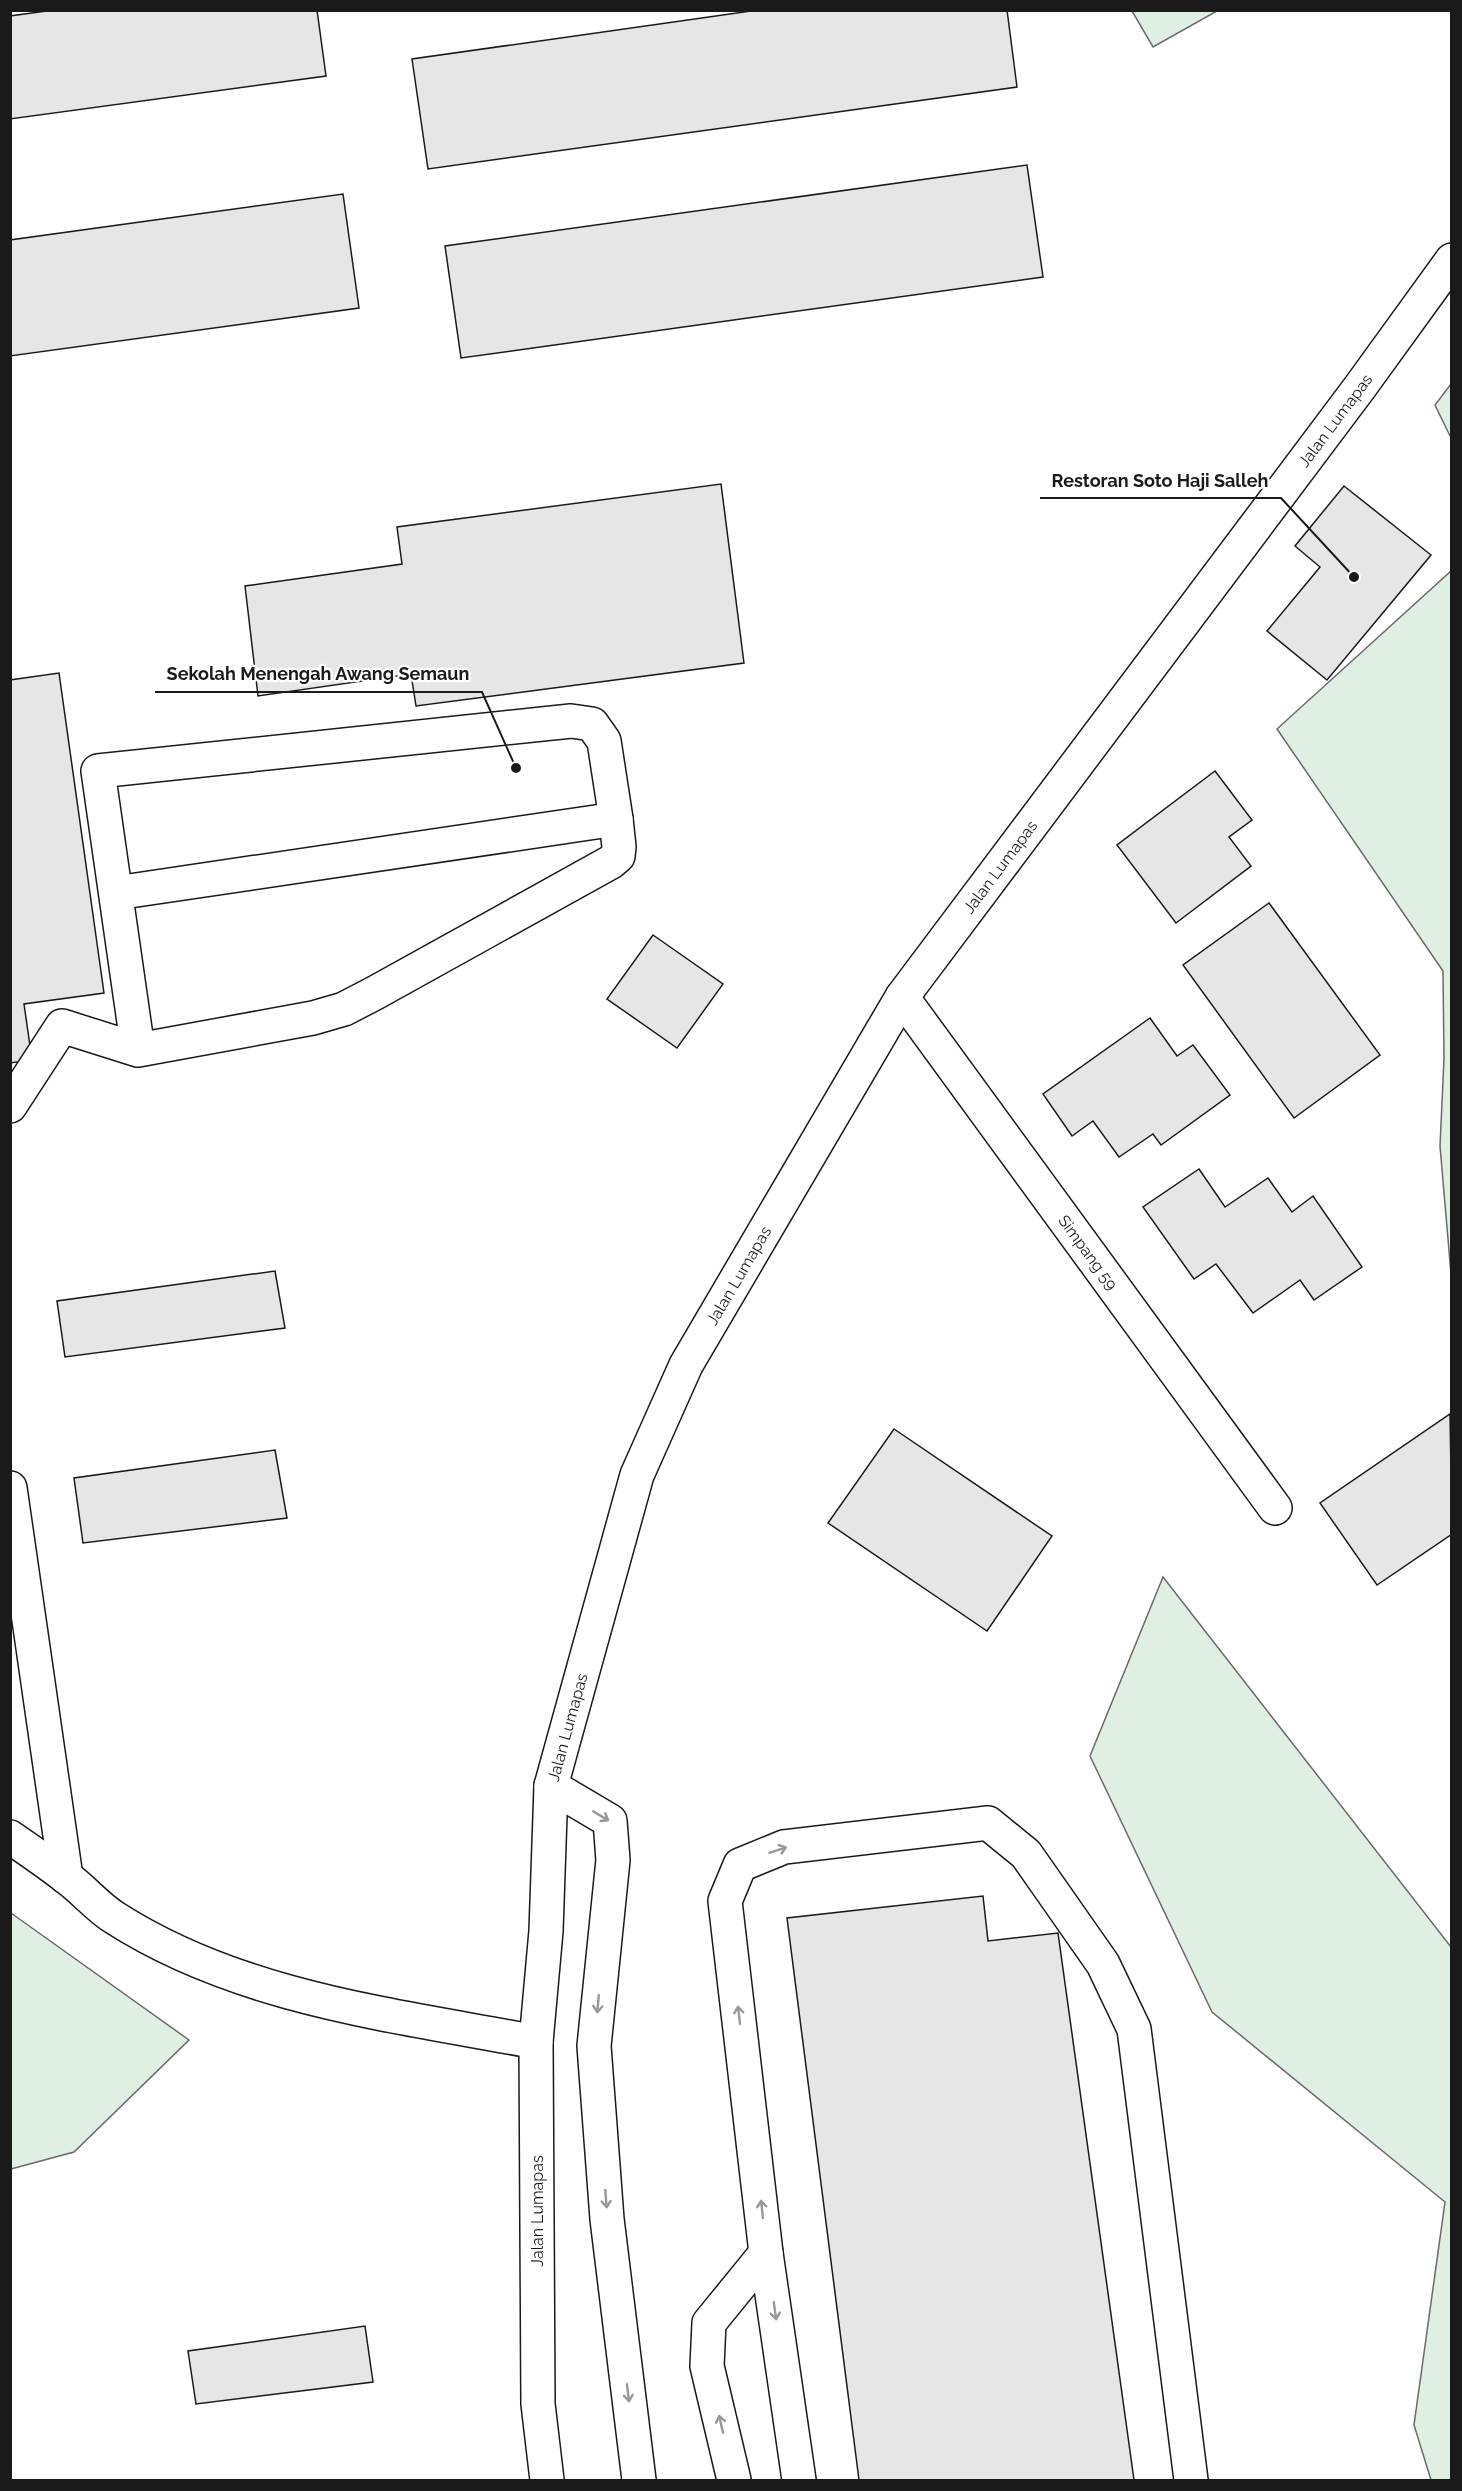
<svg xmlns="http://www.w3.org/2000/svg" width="1462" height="2491" font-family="Raleway,sans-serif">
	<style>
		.green { fill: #e0efe3; stroke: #6a6a6a; stroke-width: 1.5 }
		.building { fill: #e6e6e6; stroke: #1a1a1a; stroke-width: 1.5 }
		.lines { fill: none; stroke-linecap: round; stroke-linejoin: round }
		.minor-casing { stroke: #1a1a1a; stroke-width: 36 }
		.major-casing { stroke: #1a1a1a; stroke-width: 36 }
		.minor { stroke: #fff; stroke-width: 33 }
		.major { stroke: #fff; stroke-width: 33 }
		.oneway { stroke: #989898 }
		.labels { text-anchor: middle; stroke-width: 4.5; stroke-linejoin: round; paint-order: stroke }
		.street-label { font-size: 16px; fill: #1a1a1a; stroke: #fff }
		.leader { fill: none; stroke: #1a1a1a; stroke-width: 2 }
		.callout-dot { fill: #1a1a1a; stroke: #fff; stroke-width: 2 }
		.callout-label { font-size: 18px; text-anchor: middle; font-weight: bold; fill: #1a1a1a; stroke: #fff; stroke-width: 4.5; stroke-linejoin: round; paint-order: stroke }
	</style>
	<rect width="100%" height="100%" fill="#fff"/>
	<!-- green -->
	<g class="green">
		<path d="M 1132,11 L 1217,11 L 1153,47 Z"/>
		<path d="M 1451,384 L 1451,438 L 1435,405 Z"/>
		<path d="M 1451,571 L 1451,1274 L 1440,1146 L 1444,1059 L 1443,971 L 1277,729 Z"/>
		<path d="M 1163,1577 L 1451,1947 L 1451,2480 L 1431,2480 L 1414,2425 L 1445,2202 L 1212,2012 L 1090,1756 Z"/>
		<path d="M 11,1913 L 189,2040 L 74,2152 L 11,2169 Z"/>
	</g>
	<!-- building -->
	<g class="building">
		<path d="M 54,10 L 317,10 L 326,76 L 10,119 L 10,16 Z"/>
		<path d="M 758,10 L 1007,10 L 1017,87 L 428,169 L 412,59 Z"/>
		<path d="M 1027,165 L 1043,277 L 461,358 L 445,246 Z"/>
		<path d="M 343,194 L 359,308 L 10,356 L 10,240 Z"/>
		<path d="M 721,484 L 744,663 L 416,706 L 411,674 L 258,696 L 245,586 L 402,564 L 397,527 Z"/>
		<path d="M 1344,486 L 1431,555 L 1327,680 L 1267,631 L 1320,567 L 1295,546 Z"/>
		<path d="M 59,673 L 104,993 L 24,1004 L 32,1060 L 10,1063 L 10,680 Z"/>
		<path d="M 1215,771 L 1252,820 L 1229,837 L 1251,866 L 1176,923 L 1117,845 Z"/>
		<path d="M 1269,903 L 1380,1055 L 1294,1118 L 1183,965 Z"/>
		<path d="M 653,935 L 723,984 L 677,1048 L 607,999 Z"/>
		<path d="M 1150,1018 L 1177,1056 L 1193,1045 L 1230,1095 L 1161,1145 L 1153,1134 L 1119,1157 L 1093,1121 L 1072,1136 L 1043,1094 Z"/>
		<path d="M 1199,1169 L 1225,1207 L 1268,1178 L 1292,1212 L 1313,1196 L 1362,1267 L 1314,1300 L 1300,1280 L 1253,1313 L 1216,1264 L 1194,1279 L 1143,1207 Z"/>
		<path d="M 275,1271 L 285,1328 L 65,1357 L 57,1301 Z"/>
		<path d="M 1450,1414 L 1452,1534 L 1377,1585 L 1320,1503 Z"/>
		<path d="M 894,1429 L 1052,1536 L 987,1631 L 828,1523 Z"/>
		<path d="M 275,1450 L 287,1518 L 83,1543 L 74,1478 Z"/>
		<path d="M 983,1896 L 988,1941 L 1058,1933 L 1134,2480 L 859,2480 L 787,1918 Z"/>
		<path d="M 365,2326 L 373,2382 L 196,2404 L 188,2351 Z"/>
	</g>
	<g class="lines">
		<defs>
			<g id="minor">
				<path d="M 116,893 L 616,819"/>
				<path id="s1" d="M 902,997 L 1275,1508"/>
				<path d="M 10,1106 L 62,1026 L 138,1050 L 313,1018 L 344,1009 L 373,994 L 611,862 L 618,856 L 619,847 L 616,819 L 604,741 L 592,724 L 571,721 L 98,771 L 138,1050"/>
				<path d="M 10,1488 L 66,1877"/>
				<path d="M 551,1786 L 610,1821 L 613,1860 L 594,2046 L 607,2219 L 639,2480"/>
				<path d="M 10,1837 C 29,1850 48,1863 66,1877 C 83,1889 97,1907 115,1918 C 240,1998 393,2015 536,2042"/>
				<path d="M 766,2253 L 799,2480"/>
				<path d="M 734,2480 L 707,2366 L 709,2323 L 766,2253 L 725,1901 L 740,1865 L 784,1847 L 988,1823 L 1026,1854 L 1103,1964 L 1134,2029 L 1191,2480"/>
			</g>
			<g id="major">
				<path id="s2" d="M 547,2480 L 538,2404 L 536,2042 L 546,1931 L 551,1786 L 637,1475 L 686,1365 L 902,997 L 1360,387 L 1452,260"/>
			</g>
		</defs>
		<!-- minor casing -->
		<use href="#minor" class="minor-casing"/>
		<!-- major casing -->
		<use href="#major" class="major-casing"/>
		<!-- minor -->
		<use href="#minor" class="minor"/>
		<!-- major -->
		<use href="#major" class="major"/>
	</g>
	<!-- one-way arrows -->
	<defs><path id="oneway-shaft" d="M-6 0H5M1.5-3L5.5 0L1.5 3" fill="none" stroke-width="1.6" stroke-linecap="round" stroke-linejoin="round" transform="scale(1.5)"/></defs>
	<g class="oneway">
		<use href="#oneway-shaft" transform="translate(601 1816) rotate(31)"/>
		<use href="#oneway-shaft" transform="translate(778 1850) rotate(-19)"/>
		<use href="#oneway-shaft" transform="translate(598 2004) rotate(95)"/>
		<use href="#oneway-shaft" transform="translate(739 2015) rotate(-97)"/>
		<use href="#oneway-shaft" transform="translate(606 2199) rotate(86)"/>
		<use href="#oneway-shaft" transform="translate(762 2209) rotate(-96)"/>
		<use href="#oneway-shaft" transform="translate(775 2311) rotate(82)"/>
		<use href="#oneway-shaft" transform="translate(628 2393) rotate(83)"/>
		<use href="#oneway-shaft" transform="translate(721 2424) rotate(-103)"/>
	</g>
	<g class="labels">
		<!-- street labels -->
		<g class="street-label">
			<text dy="6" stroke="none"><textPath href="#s2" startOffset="2286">Jalan Lumapas</textPath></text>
			<text dy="6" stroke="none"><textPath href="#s2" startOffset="1728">Jalan Lumapas</textPath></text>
			<text dy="6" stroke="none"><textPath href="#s1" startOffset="316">Simpang 59</textPath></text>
			<text dy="6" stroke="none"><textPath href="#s2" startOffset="1242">Jalan Lumapas</textPath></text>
			<text dy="6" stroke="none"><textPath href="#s2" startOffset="756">Jalan Lumapas</textPath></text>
			<text transform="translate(537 2211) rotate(-90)" y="6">Jalan Lumapas</text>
		</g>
	</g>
	<!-- callouts -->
	<path class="leader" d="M1354 577L1281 498H1040M516 768L482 692H155"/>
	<g class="callout-dot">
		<circle cx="1354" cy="577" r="6"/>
		<circle cx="516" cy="768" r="6"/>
	</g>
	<g class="callout-label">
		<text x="1160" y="487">Restoran Soto Haji Salleh</text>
		<text x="318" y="680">Sekolah Menengah Awang Semaun</text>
	</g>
	<!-- border -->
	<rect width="1462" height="2491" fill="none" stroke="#1a1a1a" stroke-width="24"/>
</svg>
